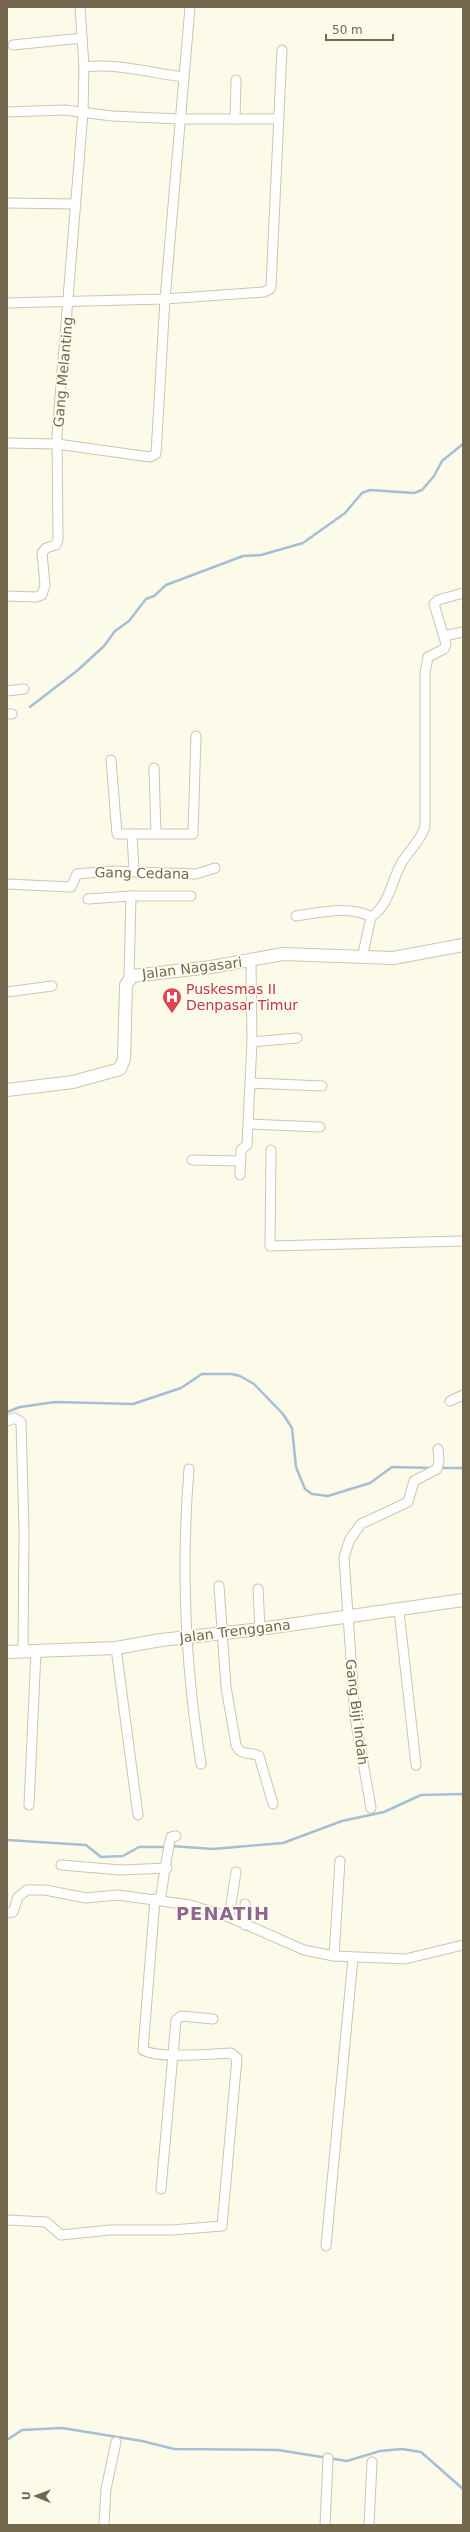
<svg xmlns="http://www.w3.org/2000/svg" width="470" height="2532" font-family="'DejaVu Sans',sans-serif">
	<style>
		.lines { fill: none; stroke-linecap: round; stroke-linejoin: round }
		.stream { stroke: #a4bfd6; stroke-width: 2.5 }
		.street-casing { stroke: #cdc5af; stroke-width: 11 }
		.secondary-casing { stroke: #cec5aa; stroke-width: 14 }
		.street { stroke: #fff; stroke-width: 9 }
		.secondary { stroke: #fff; stroke-width: 12 }
		.labels { text-anchor: middle; stroke-width: 3.5; stroke-linejoin: round; paint-order: stroke }
		.street-label { font-size: 14px; fill: #75674d; stroke: #fefdef }
		.health-label { font-size: 14px; fill: #be3a42; stroke: #fefdef; text-anchor: start }
		.district-label { font-size: 18px; font-weight: bold; letter-spacing: 1px; fill: #8f6691; stroke: #fefdef }
	</style>
	<rect width="100%" height="100%" fill="#fcfae9"/>
	<g class="lines">
		<!-- stream -->
		<g class="stream">
			<path d="M 30,707 L 78,670 L 104,646 L 115,631 L 129,621 L 146,599 L 154,596 L 166,585 L 243,556 L 261,555 L 303,543 L 345,513 L 362,493 L 370,490 L 414,493 L 422,490 L 434,476 L 442,461 L 463,444"/>
			<path d="M 7,1412 L 20,1407 L 55,1402 L 133,1404 L 181,1388 L 202,1374 L 232,1374 L 240,1376 L 254,1384 L 283,1414 L 292,1428 L 296,1467 L 305,1489 L 312,1494 L 328,1496 L 370,1483 L 392,1467 L 433,1468"/>
			<path d="M 440,1468 L 463,1468"/>
			<path d="M 7,1840 L 86,1845 L 101,1857 L 123,1856 L 139,1847 L 166,1847"/>
			<path d="M 171,1846 L 213,1849 L 283,1843 L 342,1821 L 384,1812 L 421,1795 L 463,1794"/>
			<path d="M 7,2440 L 22,2430 L 62,2428 L 142,2441 L 174,2449 L 278,2450 L 347,2461 L 380,2451 L 402,2449 L 421,2452 L 463,2489"/>
		</g>
		<defs>
			<g id="street">
				<path d="M 13,45 L 82,38"/>
				<path d="M 84,67 C 118,63 150,73 184,77"/>
				<path d="M 7,112 L 65,110 L 112,116 L 180,119 L 278,119"/>
				<path d="M 235,119 L 236,80"/>
				<path d="M 7,203 L 76,204"/>
				<path d="M 7,303 L 165,299 L 190,7"/>
				<path d="M 7,443 L 57,444 L 150,457 L 156,454 L 165,299 L 264,292 L 270,289 L 271,286 L 282,50"/>
				<path d="M 7,596 L 36,597 L 42,595 L 45,585 L 42,553 L 46,548 L 56,545 L 58,540 L 57,435 L 83,112 L 84,67 L 80,7"/>
				<path d="M 444,636 L 463,632"/>
				<path d="M 7,691 L 24,689"/>
				<path d="M 7,714 L 12,714"/>
				<path d="M 111,760 L 117,834 L 193,834 L 196,736"/>
				<path d="M 154,768 L 156,834"/>
				<path d="M 132,834 L 134,871"/>
				<path d="M 7,884 L 71,887 L 77,874 L 111,871 L 196,874 L 215,868"/>
				<path d="M 131,896 L 191,896"/>
				<path d="M 88,899 L 131,896 L 129,978"/>
				<path d="M 296,916 C 319,913 350,905 371,917 L 362,958"/>
				<path d="M 371,917 C 390,904 391,882 401,864 C 408,851 420,842 425,827 L 425,673 L 428,657 L 444,649 L 446,644 L 434,604 L 438,600 L 463,593"/>
				<path d="M 7,992 L 52,986"/>
				<path d="M 252,1042 L 297,1038"/>
				<path d="M 251,1083 L 322,1086"/>
				<path d="M 249,1124 L 320,1127"/>
				<path d="M 271,1150 L 270,1246 L 463,1241"/>
				<path d="M 192,1160 L 241,1161"/>
				<path d="M 240,1175 L 241,1150 L 247,1145 L 252,1042 L 251,961"/>
				<path d="M 450,1401 L 463,1395"/>
				<path d="M 7,1421 L 14,1418 L 21,1422 L 24,1531 L 23,1651"/>
				<path d="M 189,1469 C 181,1569 185,1666 201,1764"/>
				<path d="M 219,1586 L 226,1687 L 236,1745 C 241,1757 250,1751 259,1756 L 273,1804"/>
				<path d="M 258,1589 L 260,1629"/>
				<path d="M 399,1611 L 416,1765"/>
				<path d="M 116,1648 L 138,1815"/>
				<path d="M 29,1805 L 36,1651"/>
				<path d="M 371,1808 L 355,1717 L 344,1557 L 350,1539 L 361,1524 L 408,1502 L 414,1481 L 437,1469 L 439,1461 L 438,1449"/>
				<path d="M 61,1865 L 121,1870 L 167,1868"/>
				<path d="M 160,1900 C 162,1891 169,1840 171,1837 L 176,1836"/>
				<path d="M 245,1904 L 245,1925"/>
				<path d="M 7,1913 L 13,1912 L 18,1897 L 27,1890 L 45,1890 L 86,1898 L 118,1895 L 190,1905 L 229,1917 L 304,1950 L 334,1956 L 405,1959 L 463,1945"/>
				<path d="M 229,1917 L 236,1872"/>
				<path d="M 334,1956 L 340,1861"/>
				<path d="M 161,2189 L 176,2020 L 181,2016 L 213,2019"/>
				<path d="M 7,2220 L 46,2222 L 61,2235 L 110,2230 L 172,2230 L 222,2226 L 237,2058 L 231,2053 C 212,2054 157,2059 143,2050 L 155,1899"/>
				<path d="M 326,2246 L 353,1958"/>
				<path d="M 104,2525 L 106,2489 L 116,2442"/>
				<path d="M 325,2525 L 328,2458"/>
				<path d="M 369,2525 L 372,2462"/>
			</g>
			<g id="secondary">
				<path d="M 7,1090 L 73,1082 L 120,1069 L 124,1059 L 126,985 L 132,976 L 211,967 L 283,954 L 393,958 L 463,945"/>
				<path d="M 7,1652 L 116,1648 L 161,1640 L 260,1629 L 463,1600"/>
			</g>
		</defs>
		<!-- street casing -->
		<use href="#street" class="street-casing"/>
		<!-- secondary casing -->
		<use href="#secondary" class="secondary-casing"/>
		<!-- street -->
		<use href="#street" class="street"/>
		<!-- secondary -->
		<use href="#secondary" class="secondary"/>
	</g>
	<!-- icons -->
	<defs>
		<symbol id="hospital-pin" viewBox="-11 -11 22 30"><path d="M0 17L-7.5 6A9.5 9.5 0 1 1 7.5 6Z" fill="#e0444e" stroke="#fefdef"/><path d="M-5-5h3v3.5h4V-5h3V5h-3V1.5h-4V5h-3Z" fill="#fff"/></symbol>
	</defs>
	<g fill-rule="evenodd">
		<use href="#hospital-pin" x="161" y="986" width="22" height="30"/>
	</g>
	<g class="labels">
		<!-- street labels -->
		<g class="street-label">
			<text transform="translate(63 372) rotate(-85)" y="5">Gang Melanting</text>
			<text transform="translate(142 873) rotate(1)" y="5">Gang Cedana</text>
			<text transform="translate(192 968) rotate(-7)" y="5">Jalan Nagasari</text>
			<text transform="translate(235 1631) rotate(-7)" y="5">Jalan Trenggana</text>
			<text transform="translate(357 1712) rotate(83)" y="5">Gang Biji Indah</text>
		</g>
		<!-- health labels -->
		<g class="health-label">
			<text x="186" y="994">Puskesmas II<tspan x="186" dy="16">Denpasar Timur</tspan></text>
		</g>
		<!-- district labels -->
		<g class="district-label">
			<text x="223" y="1920">PENATIH</text>
		</g>
	</g>
	<!-- border -->
	<rect width="470" height="2532" fill="none" stroke="#75674d" stroke-width="16"/>
	<!-- north arrow -->
	<g transform="translate(36 2496) rotate(271)" stroke="#fefdef" stroke-width="3" paint-order="stroke">
	<path d="M0-3L7 15L0 10L-7 15Z" fill="#75674d"/>
	<text y="-6" font-size="11" font-weight="bold" text-anchor="middle" fill="#75674d">U</text>
	</g>
	<!-- scale -->
	<path d="M326 34v6h67v-6" fill="none" stroke="#75674d" stroke-width="2"/>
	<text x="332" y="34" font-size="12" fill="#75674d" stroke="#fefdef" stroke-width="3" paint-order="stroke">50 m</text>
</svg>
